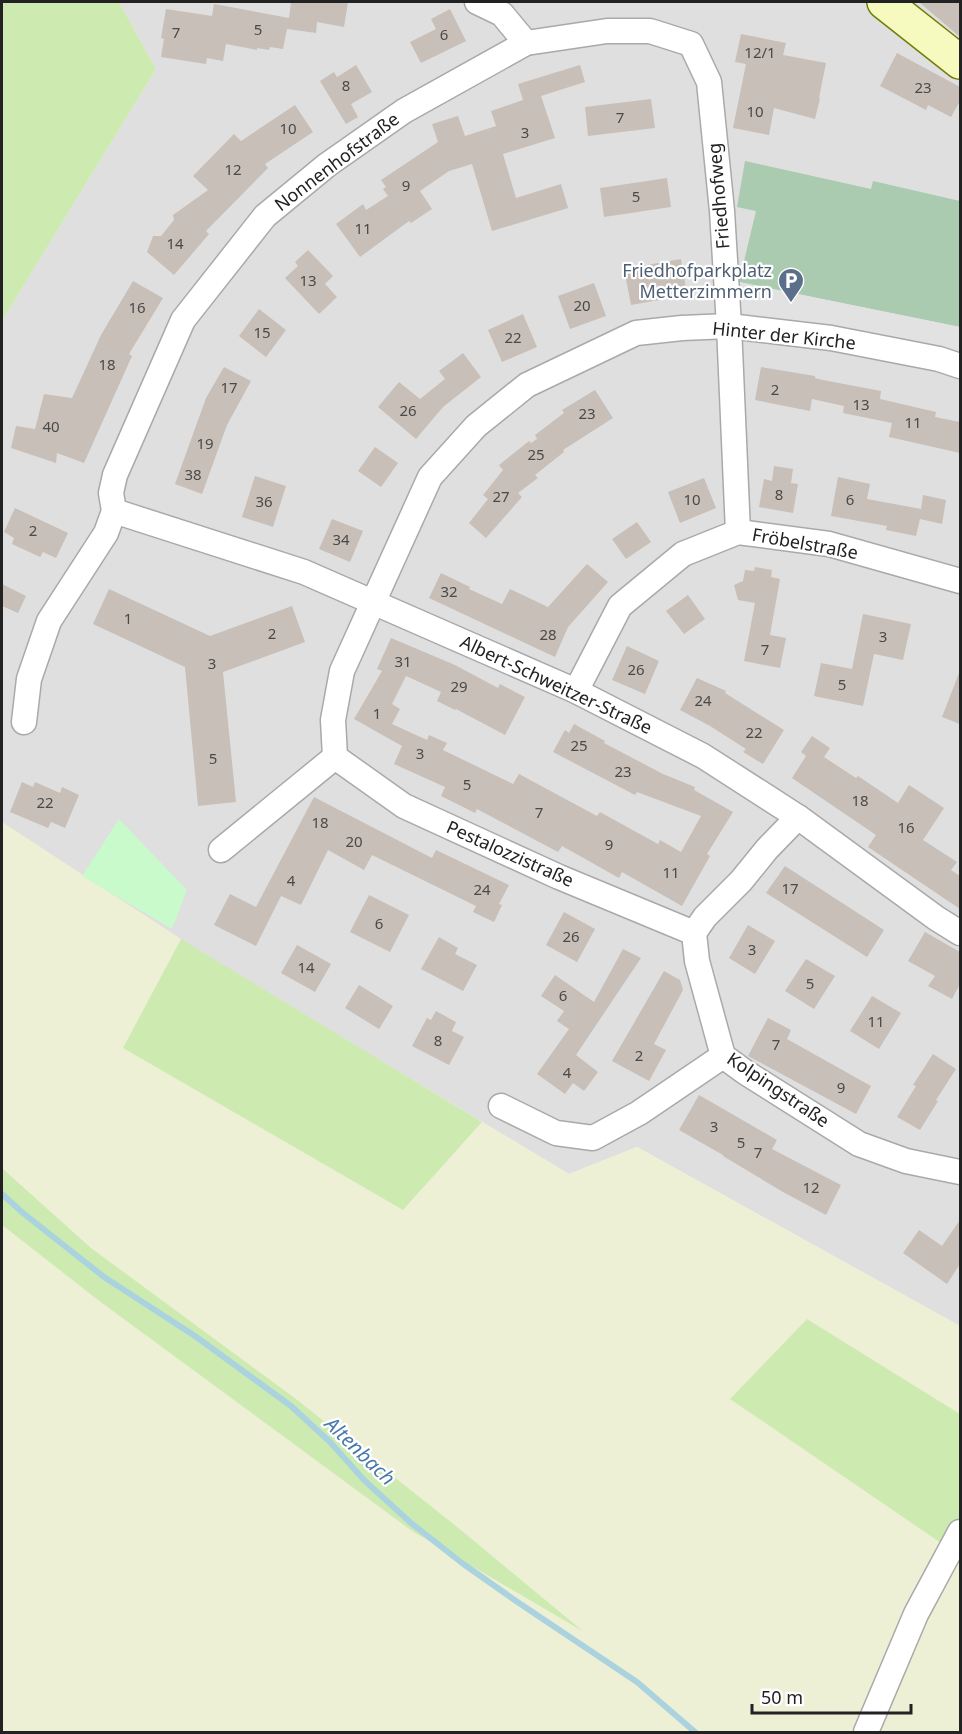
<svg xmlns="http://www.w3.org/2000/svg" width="962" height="1734" font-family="'Noto Sans',sans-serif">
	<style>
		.residential { fill: #e0dfdf }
		.farmland { fill: #eef0d5 }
		.grass { fill: #cdebb0 }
		.cemetery { fill: #aacbaf }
		.park { fill: #c8facc }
		.parking { fill: #e2e2e2 }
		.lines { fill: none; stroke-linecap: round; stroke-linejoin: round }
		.stream { stroke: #aad3df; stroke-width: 6 }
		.building { fill: #c7bfb8 }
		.street-casing { stroke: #a9a9a9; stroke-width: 27 }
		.secondary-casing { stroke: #707d05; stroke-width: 36 }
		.street { stroke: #fff; stroke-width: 24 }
		.secondary { stroke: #f7fabf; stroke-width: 33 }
		.labels { text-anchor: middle; stroke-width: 4.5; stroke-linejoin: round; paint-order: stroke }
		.number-label { font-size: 15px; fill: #4b4948 }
		.street-label { font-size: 18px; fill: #222; stroke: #fff }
		.service-label { font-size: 18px; fill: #4e5e75; stroke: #fff; text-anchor: end }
		.water-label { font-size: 20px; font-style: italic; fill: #4a7aab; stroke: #fff }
	</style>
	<rect width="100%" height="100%" fill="#f2efe9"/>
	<!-- residential -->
	<path class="residential" d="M 119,2 L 960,2 L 960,1326 L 637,1147 L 569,1174 L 190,946 L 2,823 L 2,321 L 156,69 Z"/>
	<!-- farmland -->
	<path class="farmland" d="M 2,822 L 181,939 L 123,1048 L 403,1210 L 482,1122 L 569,1174 L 637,1147 L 960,1326 L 960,1414 L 807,1319 L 960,1555 L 960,1732 L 2,1732 L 2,1225 L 98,1300 L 412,1531 L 580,1629 L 461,1530 L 296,1399 L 91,1248 L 2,1168 Z"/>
	<!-- grass -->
	<g class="grass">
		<path d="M 2,2 L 119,2 L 156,69 L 2,321 Z"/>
		<path d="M 181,939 L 482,1122 L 403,1210 L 123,1048 Z"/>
		<path d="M 2,1168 L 91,1248 L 296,1399 L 461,1530 L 584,1632 L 412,1531 L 98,1300 L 2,1225 Z"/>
		<path d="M 807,1319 L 960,1414 L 960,1556 L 730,1399 Z"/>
	</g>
	<!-- cemetery -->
	<path class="cemetery" d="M 745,161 L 871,189 L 873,181 L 960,201 L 960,327 L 739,282 L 756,211 L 737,207 Z"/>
	<!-- park -->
	<path class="park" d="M 119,819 L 187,890 L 172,929 L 82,876 Z"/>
	<!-- parking -->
	<path class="parking" d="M 739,282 L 960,327 L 960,366 L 729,326 Z"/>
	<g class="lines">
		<!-- stream -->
		<path class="stream" d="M 2,1194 L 23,1213 L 104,1277 L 195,1336 L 291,1406 L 330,1442 L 365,1481 L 411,1523 L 462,1563 L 516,1601 L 637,1682 L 695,1732"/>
	</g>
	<!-- building -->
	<g class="building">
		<path d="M 291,2 L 348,2 L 344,27 L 317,22 L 316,33 L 287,29 L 283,49 L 270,47 L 269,50 L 257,48 L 257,50 L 226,44 L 223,61 L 207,58 L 206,64 L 161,57 L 164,39 L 161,38 L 166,9 L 212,16 L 214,4 L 289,18 Z"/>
		<path d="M 919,2 L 960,2 L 960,37 Z"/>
		<path d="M 450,9 L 466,41 L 421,63 L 410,42 L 436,29 L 431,19 Z"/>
		<path d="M 741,34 L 786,43 L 783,55 L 826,63 L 819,98 L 820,99 L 815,119 L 774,108 L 769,135 L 733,128 L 746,64 L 735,62 Z"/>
		<path d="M 897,53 L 960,87 L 960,101 L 951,117 L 928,105 L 926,110 L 880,86 Z"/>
		<path d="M 356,65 L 372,92 L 351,104 L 358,117 L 346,124 L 320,81 L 334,72 L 337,77 Z"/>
		<path d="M 580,65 L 585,82 L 541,96 L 555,138 L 503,154 L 516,198 L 561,184 L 568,208 L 492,231 L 472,164 L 449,171 L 420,191 L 432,209 L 411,223 L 409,221 L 360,257 L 336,224 L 363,204 L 366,210 L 388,196 L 383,189 L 386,187 L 381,180 L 438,142 L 432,124 L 458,116 L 465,136 L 496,126 L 491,111 L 523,100 L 518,84 Z"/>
		<path d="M 651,99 L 655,128 L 588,136 L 585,107 Z"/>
		<path d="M 295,105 L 313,132 L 265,164 L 268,168 L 206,231 L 209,234 L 174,275 L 147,252 L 153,236 L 161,236 L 174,220 L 173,215 L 208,190 L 193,176 L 234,134 L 241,141 Z"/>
		<path d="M 667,178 L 671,207 L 604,217 L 600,188 Z"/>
		<path d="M 308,250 L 333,276 L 325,284 L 337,297 L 319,314 L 285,278 L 298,266 L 295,262 Z"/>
		<path d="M 681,259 L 687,295 L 631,305 L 624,269 Z"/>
		<path d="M 133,281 L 163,298 L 129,354 L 132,356 L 84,463 L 57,453 L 56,463 L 11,448 L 16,426 L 35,429 L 44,394 L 72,398 L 101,335 Z"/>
		<path d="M 594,283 L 606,316 L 570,329 L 558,296 Z"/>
		<path d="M 259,309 L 286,330 L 266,357 L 239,336 Z"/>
		<path d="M 523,314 L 537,347 L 502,362 L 488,330 Z"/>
		<path d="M 463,353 L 481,377 L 443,407 L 416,439 L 378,407 L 399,382 L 420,399 L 445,379 L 439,371 Z"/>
		<path d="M 224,367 L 251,381 L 227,425 L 202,494 L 175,484 L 206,398 Z"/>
		<path d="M 761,367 L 815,376 L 815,378 L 823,380 L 881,391 L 880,399 L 936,412 L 935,417 L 960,422 L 960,453 L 889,437 L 892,423 L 843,413 L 844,406 L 812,399 L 810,411 L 755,400 Z"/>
		<path d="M 595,390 L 613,418 L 563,450 L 564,452 L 535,475 L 538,478 L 518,493 L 522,497 L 486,538 L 469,523 L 488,499 L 483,495 L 503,470 L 499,465 L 529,441 L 531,443 L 537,439 L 535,435 L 564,413 L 562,410 Z"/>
		<path d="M 375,447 L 398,463 L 381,487 L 358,471 Z"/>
		<path d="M 774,466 L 793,469 L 791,483 L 798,484 L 793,513 L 759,507 L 764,479 L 772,481 Z"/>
		<path d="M 255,476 L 286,486 L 273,527 L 242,517 Z"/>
		<path d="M 838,477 L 870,484 L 867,499 L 921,509 L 923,495 L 946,500 L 942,524 L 920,519 L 916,536 L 886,530 L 887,526 L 831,516 Z"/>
		<path d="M 704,478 L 716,508 L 680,523 L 668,492 Z"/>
		<path d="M 15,508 L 68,533 L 56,558 L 43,552 L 40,557 L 12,544 L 14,538 L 4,532 Z"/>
		<path d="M 332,519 L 363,531 L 350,562 L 319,549 Z"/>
		<path d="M 637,522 L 651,542 L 626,559 L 612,539 Z"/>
		<path d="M 587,564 L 608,582 L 568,627 L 555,657 L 429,598 L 441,573 L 470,587 L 469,589 L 502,604 L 510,589 L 548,607 Z"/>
		<path d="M 755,567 L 772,570 L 771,577 L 780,579 L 770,635 L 786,638 L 780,668 L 744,661 L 755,603 L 738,600 L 734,585 L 743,581 L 745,570 L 754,571 Z"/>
		<path d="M 2,584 L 26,596 L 18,613 L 2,606 Z"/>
		<path d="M 109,589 L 210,636 L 292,606 L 305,642 L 223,672 L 236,802 L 198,806 L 185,667 L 93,624 Z"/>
		<path d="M 688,595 L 705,619 L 684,634 L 666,611 Z"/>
		<path d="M 863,614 L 911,624 L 903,660 L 874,654 L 863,706 L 814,696 L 821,663 L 852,669 Z"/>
		<path d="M 391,638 L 455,665 L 498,688 L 500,684 L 525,697 L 505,735 L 456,709 L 455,710 L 437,701 L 441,692 L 406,676 L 392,704 L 400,709 L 392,724 L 427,740 L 429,735 L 447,743 L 443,750 L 513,784 L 519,774 L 597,816 L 600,812 L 658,844 L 660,840 L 681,852 L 701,816 L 637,792 L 635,795 L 553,752 L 565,730 L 569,733 L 574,724 L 605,741 L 604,743 L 663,774 L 695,787 L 694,790 L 733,812 L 707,854 L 710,856 L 682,906 L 622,872 L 619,878 L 562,846 L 558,852 L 477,809 L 475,813 L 441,796 L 445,787 L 394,764 L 402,746 L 354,719 L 382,671 L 377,669 Z"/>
		<path d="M 627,646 L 659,661 L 645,694 L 612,680 Z"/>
		<path d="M 959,673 L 960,673 L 960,724 L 942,717 Z"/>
		<path d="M 697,678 L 726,691 L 725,693 L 784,730 L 763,764 L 743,752 L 746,749 L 710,726 L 680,710 Z"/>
		<path d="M 812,736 L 830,748 L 824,757 L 856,778 L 858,776 L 898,803 L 909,785 L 944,808 L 923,840 L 957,862 L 951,870 L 960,876 L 960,909 L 868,847 L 876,835 L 792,778 L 806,756 L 801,752 Z"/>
		<path d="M 22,782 L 33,787 L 35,782 L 60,793 L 62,787 L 79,795 L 65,828 L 51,822 L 48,828 L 10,812 Z"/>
		<path d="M 314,797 L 432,858 L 436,850 L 509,885 L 499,904 L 502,905 L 494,922 L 473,912 L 476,906 L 372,855 L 364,870 L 328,850 L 301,905 L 281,896 L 256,946 L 214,925 L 230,894 L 256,907 Z"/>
		<path d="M 785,866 L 884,930 L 867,957 L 766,893 Z"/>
		<path d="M 369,895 L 409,915 L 390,952 L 350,932 Z"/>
		<path d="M 564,912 L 595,929 L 577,962 L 546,945 Z"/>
		<path d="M 748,925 L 775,941 L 755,974 L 729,958 Z"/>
		<path d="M 925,932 L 960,952 L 960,984 L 952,999 L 928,986 L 935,976 L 908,961 Z"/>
		<path d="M 439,937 L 458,948 L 455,954 L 477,965 L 463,991 L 421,969 Z"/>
		<path d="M 297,945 L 331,964 L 315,992 L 281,973 Z"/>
		<path d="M 623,949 L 641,958 L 576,1055 L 598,1072 L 584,1091 L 573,1083 L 565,1094 L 537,1074 L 569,1029 L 557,1021 L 564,1011 L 541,996 L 555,975 L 594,1002 Z"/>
		<path d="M 806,959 L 835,976 L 814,1009 L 785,991 Z"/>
		<path d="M 664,971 L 680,980 L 683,990 L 654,1044 L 666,1050 L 649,1081 L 612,1061 Z"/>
		<path d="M 359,985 L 393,1006 L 379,1029 L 345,1008 Z"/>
		<path d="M 872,996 L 901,1013 L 879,1049 L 850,1031 Z"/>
		<path d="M 436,1011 L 456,1022 L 452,1031 L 464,1037 L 449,1065 L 412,1046 L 427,1018 L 431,1020 Z"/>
		<path d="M 768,1018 L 791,1030 L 787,1039 L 871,1086 L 856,1114 L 748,1056 Z"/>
		<path d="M 933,1054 L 956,1069 L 936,1100 L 938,1101 L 920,1130 L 897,1117 L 916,1086 L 913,1085 Z"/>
		<path d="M 699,1095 L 777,1140 L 772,1149 L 841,1185 L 826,1215 L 783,1192 L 723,1156 L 723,1155 L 679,1130 Z"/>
		<path d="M 960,1220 L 960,1264 L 947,1284 L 903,1253 L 919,1230 L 942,1246 Z"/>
	</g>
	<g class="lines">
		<defs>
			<g id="street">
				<path d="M 477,2 L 502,14 L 526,43"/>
				<path d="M 114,511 L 304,572 L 576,691 L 703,756 L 798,817 L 936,918 L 960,933"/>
				<path d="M 576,691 L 620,606 L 683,554 L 738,532 L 829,544 L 960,581"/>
				<path d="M 24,722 L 29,679 L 49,621 L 106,533 L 114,511 L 111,493 L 115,475 L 183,320 L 265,216 L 327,165 L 404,111 L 526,43 L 607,31 L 650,31 L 691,44 L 709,82 L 722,211 L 729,326 L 738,532"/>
				<path d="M 798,817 L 767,849 L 741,881 L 705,917 L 694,933 L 697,961 L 723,1056 L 745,1072 L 859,1144 L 906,1161 L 960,1172"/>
				<path d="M 221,850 L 335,757"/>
				<path d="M 694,933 L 559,877 L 404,806 L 335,757 L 333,720 L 342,671 L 430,477 L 476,426 L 527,385 L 636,333 L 682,328 L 729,326 L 831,338 L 939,359 L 960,366"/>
				<path d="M 501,1106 L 556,1133 L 593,1138 L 639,1113 L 723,1056"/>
				<path d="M 866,1732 L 916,1614 L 960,1532"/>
			</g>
			<path id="secondary" d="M 884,2 L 960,62"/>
		</defs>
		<!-- street casing -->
		<use href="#street" class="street-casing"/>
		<!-- secondary casing -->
		<use href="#secondary" class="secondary-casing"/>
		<!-- street -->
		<use href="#street" class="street"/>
		<!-- secondary -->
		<use href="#secondary" class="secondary"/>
	</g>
	<!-- icons -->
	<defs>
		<symbol id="parking-pin" viewBox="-11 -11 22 30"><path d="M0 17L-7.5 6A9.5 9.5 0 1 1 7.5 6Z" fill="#5c6f8a" stroke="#fff"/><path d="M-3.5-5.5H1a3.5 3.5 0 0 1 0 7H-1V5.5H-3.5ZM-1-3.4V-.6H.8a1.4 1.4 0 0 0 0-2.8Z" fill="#fff"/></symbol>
	</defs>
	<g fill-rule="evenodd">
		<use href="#parking-pin" x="776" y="266" width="30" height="40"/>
	</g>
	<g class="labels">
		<!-- number labels -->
		<g class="number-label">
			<text x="258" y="35">5</text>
			<text x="176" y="38">7</text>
			<text x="444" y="40">6</text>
			<text x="760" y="58">12/1</text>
			<text x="346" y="91">8</text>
			<text x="923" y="93">23</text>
			<text x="755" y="117">10</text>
			<text x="620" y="123">7</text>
			<text x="288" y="134">10</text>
			<text x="525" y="138">3</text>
			<text x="233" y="175">12</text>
			<text x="406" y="191">9</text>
			<text x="636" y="202">5</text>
			<text x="363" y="234">11</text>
			<text x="175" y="249">14</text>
			<text x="308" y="286">13</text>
			<text x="582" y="311">20</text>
			<text x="137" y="313">16</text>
			<text x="262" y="338">15</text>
			<text x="513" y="343">22</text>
			<text x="107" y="370">18</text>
			<text x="229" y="393">17</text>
			<text x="775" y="395">2</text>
			<text x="861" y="410">13</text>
			<text x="408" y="416">26</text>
			<text x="587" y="419">23</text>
			<text x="913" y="428">11</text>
			<text x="51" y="432">40</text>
			<text x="205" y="449">19</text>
			<text x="536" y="460">25</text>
			<text x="193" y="480">38</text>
			<text x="779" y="500">8</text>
			<text x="501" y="502">27</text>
			<text x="692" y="505">10</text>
			<text x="850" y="505">6</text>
			<text x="264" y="507">36</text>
			<text x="33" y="536">2</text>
			<text x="341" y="545">34</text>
			<text x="449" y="597">32</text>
			<text x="128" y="624">1</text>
			<text x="272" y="639">2</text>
			<text x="548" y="640">28</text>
			<text x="883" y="642">3</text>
			<text x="765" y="655">7</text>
			<text x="403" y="667">31</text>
			<text x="212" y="669">3</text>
			<text x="636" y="675">26</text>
			<text x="842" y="690">5</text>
			<text x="459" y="692">29</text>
			<text x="703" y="706">24</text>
			<text x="377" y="719">1</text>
			<text x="754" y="738">22</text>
			<text x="579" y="751">25</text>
			<text x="420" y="759">3</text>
			<text x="213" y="764">5</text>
			<text x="623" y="777">23</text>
			<text x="467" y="790">5</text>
			<text x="860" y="806">18</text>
			<text x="45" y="808">22</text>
			<text x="539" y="818">7</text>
			<text x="320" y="828">18</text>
			<text x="906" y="833">16</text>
			<text x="354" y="847">20</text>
			<text x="609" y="850">9</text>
			<text x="671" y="878">11</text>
			<text x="291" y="886">4</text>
			<text x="790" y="894">17</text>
			<text x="482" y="895">24</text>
			<text x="379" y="929">6</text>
			<text x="571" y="942">26</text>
			<text x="752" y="955">3</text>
			<text x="306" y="973">14</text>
			<text x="810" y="989">5</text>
			<text x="563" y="1001">6</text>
			<text x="876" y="1027">11</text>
			<text x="438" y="1046">8</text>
			<text x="776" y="1050">7</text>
			<text x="639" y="1061">2</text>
			<text x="567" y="1078">4</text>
			<text x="841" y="1093">9</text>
			<text x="714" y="1132">3</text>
			<text x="741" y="1148">5</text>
			<text x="758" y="1158">7</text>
			<text x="811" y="1193">12</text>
		</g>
		<!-- street labels -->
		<g class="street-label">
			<text transform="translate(337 162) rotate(-37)" y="6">Nonnenhofstraße</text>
			<text transform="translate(719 196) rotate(-95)" y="6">Friedhofweg</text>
			<text transform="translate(784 336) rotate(6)" y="6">Hinter der Kirche</text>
			<text transform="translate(805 544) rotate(10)" y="6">Fröbelstraße</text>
			<text transform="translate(556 685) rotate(25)" y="6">Albert-Schweitzer-Straße</text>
			<text transform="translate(510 854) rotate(24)" y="6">Pestalozzistraße</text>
			<text transform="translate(778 1090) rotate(34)" y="6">Kolpingstraße</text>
		</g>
		<!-- service labels -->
		<g class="service-label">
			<text x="772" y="277">Friedhofparkplatz<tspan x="772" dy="21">Metterzimmern</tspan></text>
		</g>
		<!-- water labels -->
		<g class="water-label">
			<text transform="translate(360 1451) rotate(44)" y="7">Altenbach</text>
		</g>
	</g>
	<!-- border -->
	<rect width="962" height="1734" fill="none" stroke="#222222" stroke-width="6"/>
	<!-- scale -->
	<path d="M752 1704v9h159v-9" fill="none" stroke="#222222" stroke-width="3"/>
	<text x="761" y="1704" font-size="18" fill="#222222" stroke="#ffffff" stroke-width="4.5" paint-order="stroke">50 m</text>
</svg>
